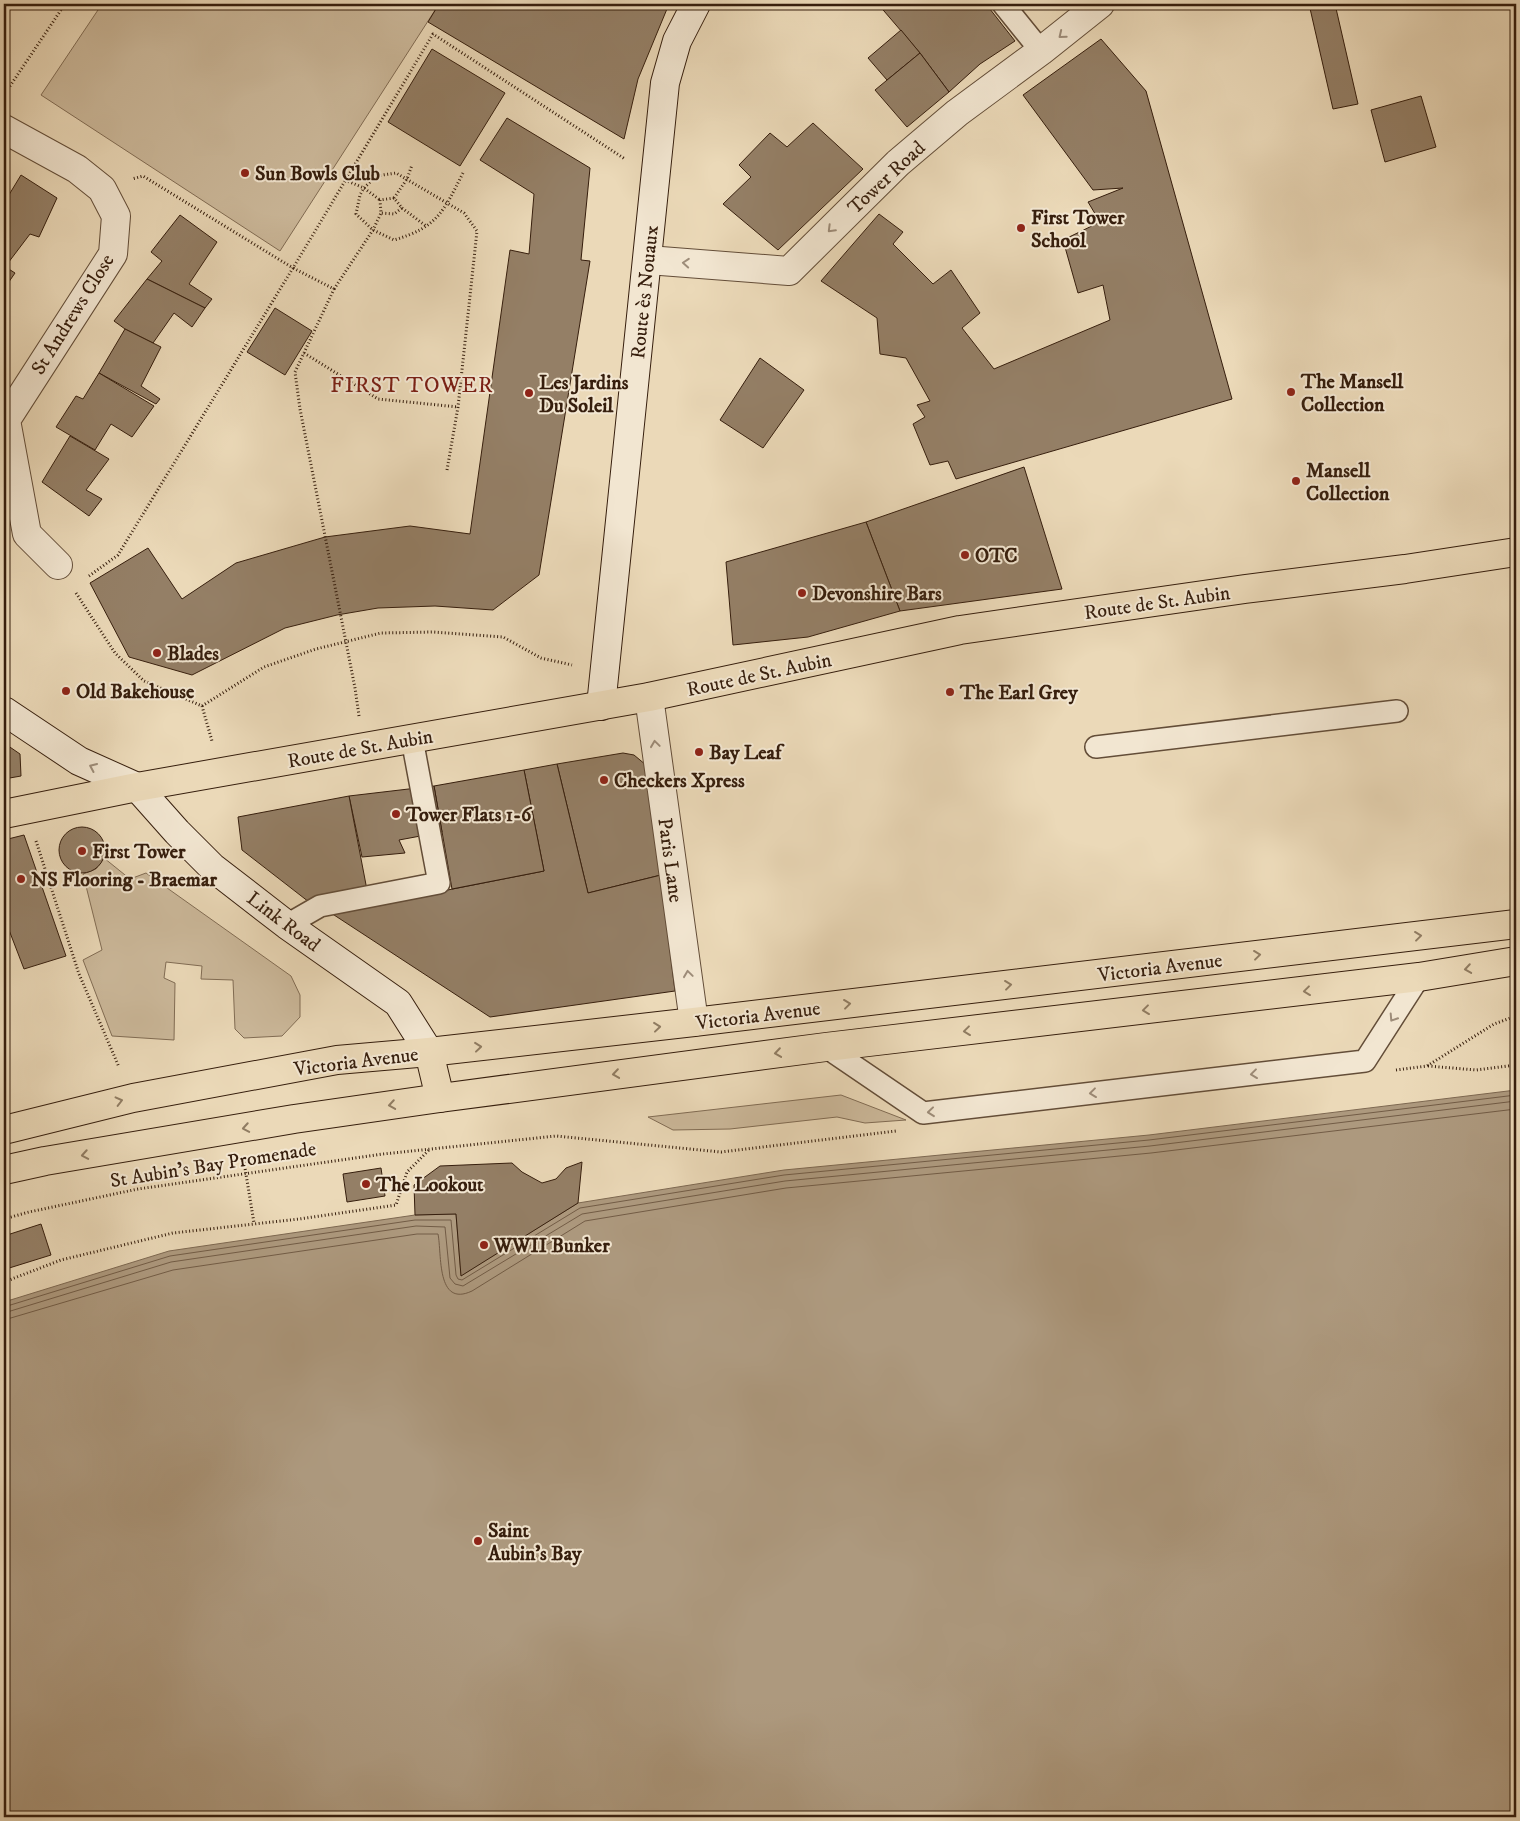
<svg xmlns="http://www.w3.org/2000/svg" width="1520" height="1821" font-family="'IM FELL DW Pica',serif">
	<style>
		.green { fill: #ccb99b; stroke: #816c54 }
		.water { fill: #ad997e; stroke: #7d6851 }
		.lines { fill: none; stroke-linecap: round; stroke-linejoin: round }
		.shore { stroke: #725c46; stroke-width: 1 }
		.building { fill: #947f66; stroke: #361e0d }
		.lane-casing { stroke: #634d38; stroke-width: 24 }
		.street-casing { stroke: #634d38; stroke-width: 30 }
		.secondary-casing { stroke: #361e0d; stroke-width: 30 }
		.primary-casing { stroke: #361e0d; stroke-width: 30 }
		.highway-casing { stroke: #361e0d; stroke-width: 30 }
		.path { stroke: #361e0d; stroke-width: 3; stroke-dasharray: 1 2.5; stroke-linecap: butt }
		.lane { stroke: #f2e6d1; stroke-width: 21 }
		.street { stroke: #f2e6d1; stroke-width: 28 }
		.secondary { stroke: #f2e6d1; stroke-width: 28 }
		.primary { stroke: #ebd9b8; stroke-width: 28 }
		.highway { stroke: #ebd9b8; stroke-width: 28 }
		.oneway { stroke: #9d8c79 }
		.oneway2 { stroke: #907c62 }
		.poi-dot { fill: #8f2418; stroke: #f2e6d1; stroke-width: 2 }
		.labels { text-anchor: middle; stroke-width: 4; stroke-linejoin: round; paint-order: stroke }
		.poi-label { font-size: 20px; font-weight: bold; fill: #361e0d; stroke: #f2e6d1; text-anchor: start }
		.street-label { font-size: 20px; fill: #361e0d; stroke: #f2e6d1 }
		.quarter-label { font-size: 22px; letter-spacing: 1px; fill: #7a1f14; stroke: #f2e6d1 }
	</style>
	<rect width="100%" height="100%" fill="#ebd9b8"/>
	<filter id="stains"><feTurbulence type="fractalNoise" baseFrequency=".004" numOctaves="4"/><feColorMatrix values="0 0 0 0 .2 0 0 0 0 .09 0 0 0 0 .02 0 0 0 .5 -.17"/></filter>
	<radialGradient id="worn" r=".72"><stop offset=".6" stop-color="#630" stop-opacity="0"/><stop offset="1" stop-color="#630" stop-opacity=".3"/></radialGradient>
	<!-- green -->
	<g class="green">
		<path d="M 102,4 L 439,4 L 280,251 L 41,95 Z"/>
		<path d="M 104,858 L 130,879 L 146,873 L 291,976 L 300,995 L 300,1017 L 282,1036 L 244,1038 L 235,1029 L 233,980 L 201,979 L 202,966 L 166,962 L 164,978 L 175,983 L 174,1040 L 112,1036 L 83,960 L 102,950 L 83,874 L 96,869 Z"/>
		<path d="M 841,1095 L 906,1120 L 865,1123 L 837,1117 L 730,1129 L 673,1130 L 648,1117 Z"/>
	</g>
	<!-- water -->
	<path class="water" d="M 1516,1090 L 1516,1817 L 4,1817 L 4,1302 L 169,1251 L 415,1215 L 456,1214 L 461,1275 L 578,1203 L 784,1170 L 1149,1135 Z"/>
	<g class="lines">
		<!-- shore -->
		<g class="shore">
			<path d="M 4,1307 L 170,1256 L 415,1220 L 451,1220 L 456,1275 L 458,1279 L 462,1280 L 580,1208 L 784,1175 L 1149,1140 L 1516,1095"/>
			<path d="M 4,1313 L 171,1262 L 416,1226 L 445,1227 L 450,1278 L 455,1284 L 463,1286 L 582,1214 L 785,1181 L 1150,1146 L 1516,1101"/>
			<path d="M 4,1320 L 173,1270 L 417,1234 L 438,1234 C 442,1254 436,1308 472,1291 L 585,1221 L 786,1188 L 1151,1153 L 1516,1109"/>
		</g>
	</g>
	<!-- building -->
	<g class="building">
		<path d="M 439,4 L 669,4 L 638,79 L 624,139 L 428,22 Z"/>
		<path d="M 878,4 L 986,4 L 1015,41 L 980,64 L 949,92 L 920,53 Z"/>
		<path d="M 1309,4 L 1335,4 L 1358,104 L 1333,109 Z"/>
		<path d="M 901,30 L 920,53 L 887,80 L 868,58 Z"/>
		<path d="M 1101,39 L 1146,91 L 1232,399 L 956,479 L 948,461 L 930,465 L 913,424 L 925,417 L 917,405 L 930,401 L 906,358 L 880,354 L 877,318 L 821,281 L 879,214 L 903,232 L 893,244 L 933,284 L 951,270 L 980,313 L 962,328 L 994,369 L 1110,320 L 1103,285 L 1078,293 L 1063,240 L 1100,222 L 1088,202 L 1123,188 L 1093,190 L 1023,95 Z"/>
		<path d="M 432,49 L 505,93 L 460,166 L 388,122 Z"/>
		<path d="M 920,53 L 949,92 L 907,127 L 875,90 Z"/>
		<path d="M 1421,96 L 1436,147 L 1385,162 L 1371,110 Z"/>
		<path d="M 507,118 L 590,168 L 581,260 L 590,261 L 539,575 L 493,610 L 435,606 L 378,608 L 337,615 L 285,628 L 192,675 L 129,657 L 90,583 L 148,548 L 182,599 L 236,563 L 325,537 L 410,526 L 470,534 L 510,250 L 529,254 L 534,194 L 480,160 Z"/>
		<path d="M 813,123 L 863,169 L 778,250 L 723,204 L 751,177 L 739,165 L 770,133 L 787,147 Z"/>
		<path d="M 21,175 L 57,198 L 39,237 L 30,234 L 5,267 L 4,203 Z"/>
		<path d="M 180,215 L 217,242 L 189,284 L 212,299 L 205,308 L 147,279 L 162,261 L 151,252 Z"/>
		<path d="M 4,266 L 15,273 L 4,289 Z"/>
		<path d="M 147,279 L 205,308 L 192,327 L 174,313 L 153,343 L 125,329 L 114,321 Z"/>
		<path d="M 275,308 L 312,331 L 285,375 L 247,352 Z"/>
		<path d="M 125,329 L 161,347 L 141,386 L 160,399 L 156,404 L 99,373 Z"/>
		<path d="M 760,358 L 804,390 L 763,448 L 720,420 Z"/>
		<path d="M 99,373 L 154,406 L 132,437 L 111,424 L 95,450 L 56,427 L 76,396 L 83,399 Z"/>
		<path d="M 70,436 L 109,459 L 86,490 L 102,499 L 89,516 L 42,482 Z"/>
		<path d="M 1024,467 L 1062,589 L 900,611 L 866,522 Z"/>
		<path d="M 866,522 L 900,611 L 808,637 L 733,645 L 726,562 Z"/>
		<path d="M 4,743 L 20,754 L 21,776 L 4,779 Z"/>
		<path d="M 623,753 L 634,755 L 646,765 L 661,875 L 588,893 L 557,764 Z"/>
		<path d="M 557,764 L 588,893 L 661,875 L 675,991 L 490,1017 L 331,913 L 544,871 L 524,770 Z"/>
		<path d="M 524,770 L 544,871 L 452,889 L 434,786 Z"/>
		<path d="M 434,786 L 442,832 L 399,840 L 405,853 L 362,857 L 349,796 Z"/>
		<path d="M 349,796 L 367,890 L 309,902 L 242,850 L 238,817 Z"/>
		<circle cx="82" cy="850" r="23"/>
		<path d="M 24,835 L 66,956 L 24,969 L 4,917 L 4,840 Z"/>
		<path d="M 582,1162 L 578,1203 L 461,1276 L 456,1214 L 415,1215 L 414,1185 L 440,1166 L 512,1163 L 522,1172 L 542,1183 L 556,1179 L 566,1168 Z"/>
		<path d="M 381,1168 L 385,1196 L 347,1202 L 343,1174 Z"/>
		<path d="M 41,1224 L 51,1255 L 6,1269 L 4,1261 L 4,1236 Z"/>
	</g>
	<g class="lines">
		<defs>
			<g id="lane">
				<path d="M 1003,4 L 1041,51"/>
				<path d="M 1096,747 L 1397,711"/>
				<path d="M 287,925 L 320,906 L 439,883 L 412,739"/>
				<path d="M 826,1047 L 923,1113 L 1365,1061 L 1419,977"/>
			</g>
			<g id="street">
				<path d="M 4,129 L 77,169 L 102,189 L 116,216 L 113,254 L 6,420 L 27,534 L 58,565"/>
				<path d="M 648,260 L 789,271 L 898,163 L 957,113 L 1041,51 L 1100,4"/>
				<path d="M 649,697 L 694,1022"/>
			</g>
			<g id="secondary">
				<path d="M 601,706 L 665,83 L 677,41 L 696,4"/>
				<path d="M 4,711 L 79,761 L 137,787 L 177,832 L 212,867 L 287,925 L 398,1003 L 429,1052"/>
			</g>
			<path id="primary" d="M 4,814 L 137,787 L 649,697 L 960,630 L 1245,589 L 1405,569 L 1516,552"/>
			<g id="highway">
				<path d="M 429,1052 L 440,1098"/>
				<path d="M 4,1130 L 133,1098 L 337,1060 L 429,1052 L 694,1022 L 1516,924"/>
				<path d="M 4,1170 L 45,1161 L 294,1119 L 440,1098 L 826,1047 L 1419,977 L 1516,961"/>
			</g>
		</defs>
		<!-- lane casing -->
		<use href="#lane" class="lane-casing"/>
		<!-- street casing -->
		<use href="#street" class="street-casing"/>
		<!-- secondary casing -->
		<use href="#secondary" class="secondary-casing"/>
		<!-- primary casing -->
		<use href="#primary" class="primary-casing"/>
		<!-- highway casing -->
		<use href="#highway" class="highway-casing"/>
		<!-- path -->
		<g class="path">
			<path d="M 4,95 L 65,4"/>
			<path d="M 345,180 L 364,188 L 380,200"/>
			<path d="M 394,198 L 380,200 L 381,213 L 394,214 L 402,208 L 394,198 L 407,179 L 412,165"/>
			<path d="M 402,208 L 426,226"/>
			<path d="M 334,289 L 373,230 L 381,213"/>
			<path d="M 304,353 L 378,399 L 458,407"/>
			<path d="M 447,470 L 458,407 L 477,231 L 464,213 L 396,173 L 376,176 L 364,188 L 360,195 L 356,214 L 373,230 L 394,240 C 438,227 443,212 463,173"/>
			<path d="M 89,576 L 118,555 L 293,268 L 143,176 L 132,179"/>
			<path d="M 76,593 L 115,653 L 144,681 L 202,706 L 212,741"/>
			<path d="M 202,706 L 264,667 L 316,649 L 381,633 L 433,632 L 503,637 L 541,658 L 572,665"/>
			<path d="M 359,716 L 355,688 L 300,409 L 295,372 L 334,289 L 293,268 L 433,34 L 625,159"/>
			<path d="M 36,841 L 79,974 L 119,1067"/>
			<path d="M 1428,1066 L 1476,1070 L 1516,1065"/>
			<path d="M 1396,1070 L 1427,1066 L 1494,1024 L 1516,1016"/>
			<path d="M 244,1162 L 254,1223"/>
			<path d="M 4,1219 L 29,1212 L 138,1189 L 383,1154 L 556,1136 L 721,1152 L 896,1131"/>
			<path d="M 4,1282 L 61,1260 L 173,1233 L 299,1219 L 396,1205 L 407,1172 L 429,1150"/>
		</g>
		<!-- lane -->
		<use href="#lane" class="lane"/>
		<!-- street -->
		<use href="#street" class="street"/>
		<!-- secondary -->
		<use href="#secondary" class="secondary"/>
		<!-- primary -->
		<use href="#primary" class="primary"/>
		<!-- highway -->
		<use href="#highway" class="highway"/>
	</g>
	<!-- one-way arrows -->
	<defs><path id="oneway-chevron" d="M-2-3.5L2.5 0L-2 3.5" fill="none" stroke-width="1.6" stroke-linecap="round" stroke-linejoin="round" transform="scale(1.25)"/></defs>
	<g class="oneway">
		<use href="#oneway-chevron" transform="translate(1062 35) rotate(141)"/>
		<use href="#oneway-chevron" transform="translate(831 229) rotate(135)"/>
		<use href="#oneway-chevron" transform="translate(686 263) rotate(-176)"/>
		<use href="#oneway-chevron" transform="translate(655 744) rotate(-98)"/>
		<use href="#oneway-chevron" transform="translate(93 767) rotate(-156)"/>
		<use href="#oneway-chevron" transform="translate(688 974) rotate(-98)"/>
		<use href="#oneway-chevron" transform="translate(1393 1018) rotate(123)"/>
		<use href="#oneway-chevron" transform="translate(1254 1074) rotate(173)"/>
		<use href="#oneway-chevron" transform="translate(1093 1093) rotate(173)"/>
		<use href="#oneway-chevron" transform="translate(931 1112) rotate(174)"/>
	</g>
	<g class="oneway2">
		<use href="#oneway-chevron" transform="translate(1418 936) rotate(-7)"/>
		<use href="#oneway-chevron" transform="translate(1257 955) rotate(-7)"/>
		<use href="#oneway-chevron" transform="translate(1468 969) rotate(171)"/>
		<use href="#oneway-chevron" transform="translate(1008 985) rotate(-7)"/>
		<use href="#oneway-chevron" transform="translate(1307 991) rotate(173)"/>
		<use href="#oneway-chevron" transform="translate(847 1004) rotate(-7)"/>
		<use href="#oneway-chevron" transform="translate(1146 1010) rotate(173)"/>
		<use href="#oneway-chevron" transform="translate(657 1027) rotate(-6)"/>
		<use href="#oneway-chevron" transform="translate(967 1031) rotate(173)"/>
		<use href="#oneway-chevron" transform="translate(478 1047) rotate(-6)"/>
		<use href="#oneway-chevron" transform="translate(778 1053) rotate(172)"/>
		<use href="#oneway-chevron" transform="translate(616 1074) rotate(172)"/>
		<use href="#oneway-chevron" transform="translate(119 1101) rotate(-14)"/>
		<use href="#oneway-chevron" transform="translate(392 1105) rotate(171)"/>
		<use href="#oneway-chevron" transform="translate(246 1128) rotate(170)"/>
		<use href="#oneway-chevron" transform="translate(85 1155) rotate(170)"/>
	</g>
	<!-- markers -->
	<g class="poi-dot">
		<circle cx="245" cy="173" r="5"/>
		<circle cx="1021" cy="228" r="5"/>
		<circle cx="1291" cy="392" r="5"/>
		<circle cx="529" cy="393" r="5"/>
		<circle cx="1296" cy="481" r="5"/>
		<circle cx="965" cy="555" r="5"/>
		<circle cx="802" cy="593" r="5"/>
		<circle cx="157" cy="653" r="5"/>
		<circle cx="66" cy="691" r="5"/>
		<circle cx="950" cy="692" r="5"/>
		<circle cx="699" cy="752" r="5"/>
		<circle cx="604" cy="780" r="5"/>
		<circle cx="396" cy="814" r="5"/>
		<circle cx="82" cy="851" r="5"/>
		<circle cx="21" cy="879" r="5"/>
		<circle cx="366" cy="1184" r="5"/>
		<circle cx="484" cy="1245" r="5"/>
		<circle cx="478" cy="1541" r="5"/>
	</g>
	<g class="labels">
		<!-- poi labels -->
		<g class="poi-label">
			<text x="255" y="180">Sun Bowls Club</text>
			<text x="1031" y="224">First Tower<tspan x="1031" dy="23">School</tspan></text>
			<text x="1301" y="388">The Mansell<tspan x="1301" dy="23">Collection</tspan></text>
			<text x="539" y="389">Les Jardins<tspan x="539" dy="23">Du Soleil</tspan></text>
			<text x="1306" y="477">Mansell<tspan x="1306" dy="23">Collection</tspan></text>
			<text x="975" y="562">OTC</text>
			<text x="812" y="600">Devonshire Bars</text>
			<text x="167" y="660">Blades</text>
			<text x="76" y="698">Old Bakehouse</text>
			<text x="960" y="699">The Earl Grey</text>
			<text x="709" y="759">Bay Leaf</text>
			<text x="614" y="787">Checkers Xpress</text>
			<text x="406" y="821">Tower Flats 1-6</text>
			<text x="92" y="858">First Tower</text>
			<text x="31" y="886">NS Flooring - Braemar</text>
			<text x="376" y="1191">The Lookout</text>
			<text x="494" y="1252">WWII Bunker</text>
			<text x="488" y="1537">Saint<tspan x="488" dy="23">Aubin's Bay</tspan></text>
		</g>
		<!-- street labels -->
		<g class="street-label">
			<text transform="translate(886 177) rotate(-43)" y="7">Tower Road</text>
			<text transform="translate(644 292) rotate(-84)" y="7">Route ès Nouaux</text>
			<text transform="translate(72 314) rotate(-58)" y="7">St Andrews Close</text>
			<text transform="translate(1157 602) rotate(-8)" y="7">Route de St. Aubin</text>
			<text transform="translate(759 674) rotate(-12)" y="7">Route de St. Aubin</text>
			<text transform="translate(360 748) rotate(-10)" y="7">Route de St. Aubin</text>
			<text transform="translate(671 860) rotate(82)" y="7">Paris Lane</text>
			<text transform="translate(284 921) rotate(37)" y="7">Link Road</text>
			<text transform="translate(1160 967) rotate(-7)" y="7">Victoria Avenue</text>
			<text transform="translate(758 1015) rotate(-7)" y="7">Victoria Avenue</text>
			<text transform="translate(356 1061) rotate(-7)" y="7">Victoria Avenue</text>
			<text transform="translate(213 1164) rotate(-9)" y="7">St Aubin's Bay Promenade</text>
		</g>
		<!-- quarter labels -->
		<g class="quarter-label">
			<text x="412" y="392">FIRST TOWER</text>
		</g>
	</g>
	<!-- margin -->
	<rect width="1520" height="1821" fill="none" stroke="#ebd9b8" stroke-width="20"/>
	<rect x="5" y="5" width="1510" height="1811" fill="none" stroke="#361e0d" stroke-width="2.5"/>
	<rect x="10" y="10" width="1500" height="1801" fill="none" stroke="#361e0d"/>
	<rect width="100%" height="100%" filter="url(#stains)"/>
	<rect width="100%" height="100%" fill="url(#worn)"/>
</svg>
